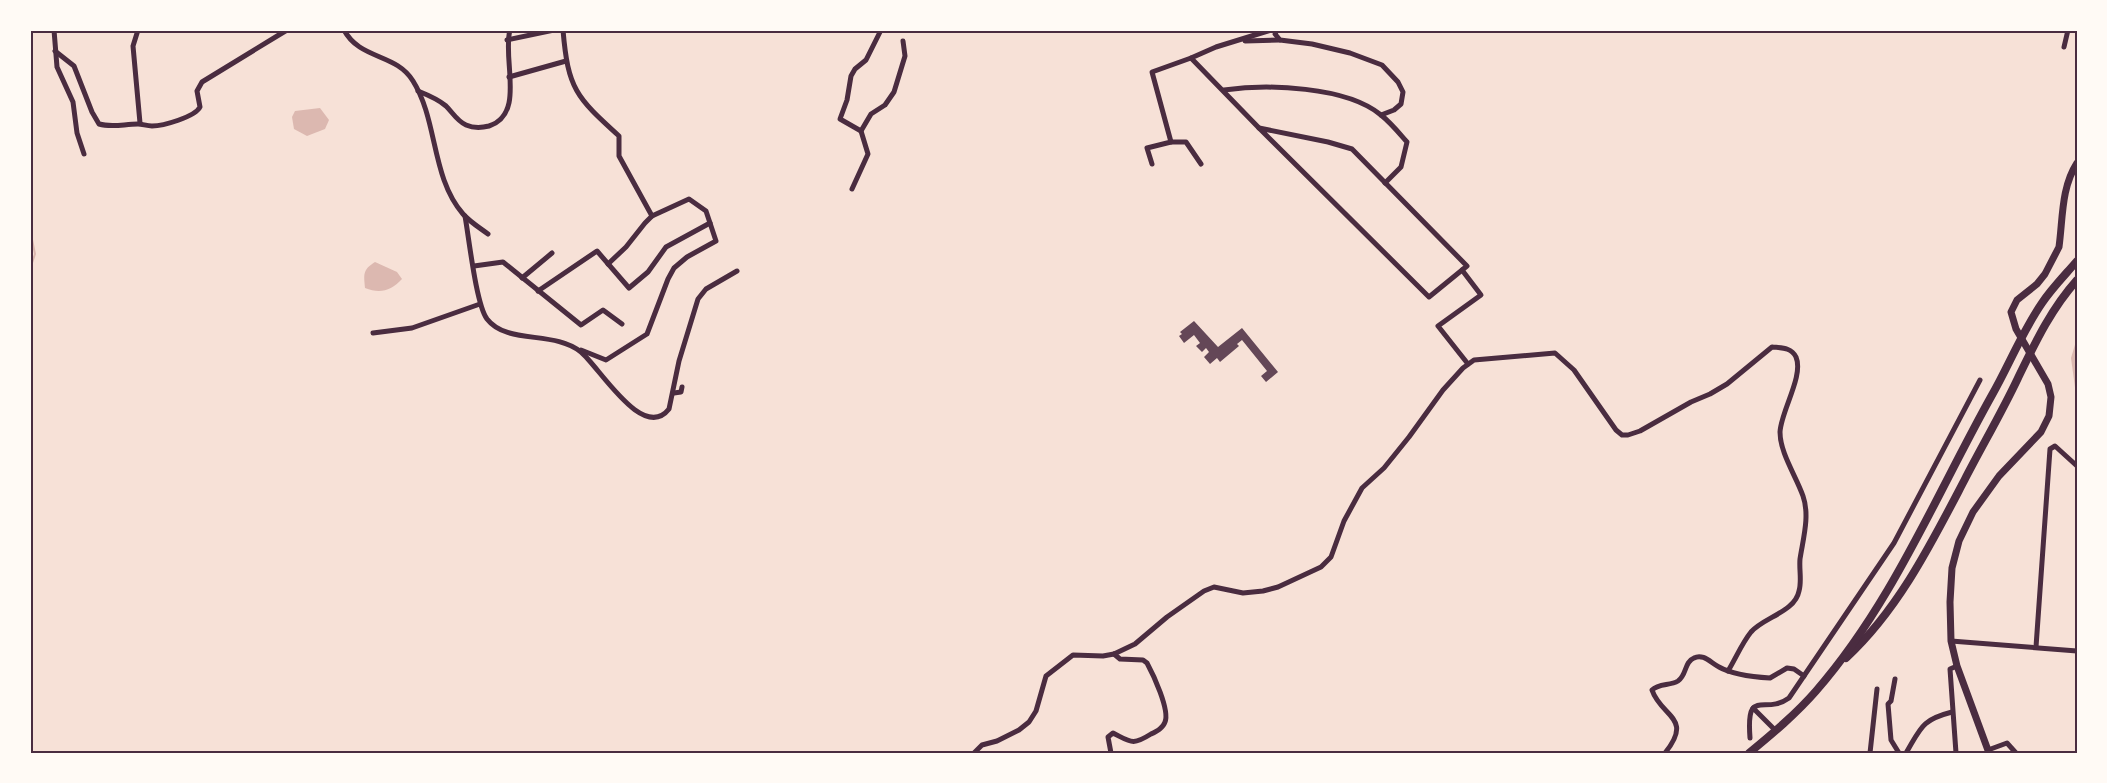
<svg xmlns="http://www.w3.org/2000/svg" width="2107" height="783" font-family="'Fira Sans',sans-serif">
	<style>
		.water { fill: #dcb8b0 }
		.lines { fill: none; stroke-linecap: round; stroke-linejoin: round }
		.stream { stroke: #dcb8b0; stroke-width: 2 }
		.building { fill: #644757 }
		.minor { stroke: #4a2c40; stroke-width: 5 }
		.tertiary { stroke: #4a2c40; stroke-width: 7 }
		.primary { stroke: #4a2c40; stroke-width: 8 }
		.neatline { fill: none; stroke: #4a2c40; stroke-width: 2 }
	</style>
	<rect width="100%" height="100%" fill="#f7e1d7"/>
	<!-- water -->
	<g class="water">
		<path d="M 320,108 L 329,120 L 325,129 L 307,136 L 294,129 L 292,117 L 295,111 Z"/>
		<path d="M 375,262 L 397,272 L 402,279 C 391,291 380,294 365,288 C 364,275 362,270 375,262 Z"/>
		<path d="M 2077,338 L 2077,402 L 2071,358 Z"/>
	</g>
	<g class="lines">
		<!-- stream -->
		<g class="stream">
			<path d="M 30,141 L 30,150"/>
			<path d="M 30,230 L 35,254 L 30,269"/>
		</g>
	</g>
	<!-- building -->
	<path class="building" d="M 1194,321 L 1218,347 L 1242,328 L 1278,372 L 1266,382 L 1261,376 L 1267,371 L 1242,340 L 1237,344 L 1239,346 L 1220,362 L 1217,358 L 1210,364 L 1204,357 L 1209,352 L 1206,348 L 1202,352 L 1196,346 L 1200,343 L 1194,335 L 1184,343 L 1179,336 L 1182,334 L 1180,332 Z"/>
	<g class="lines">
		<!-- minor -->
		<g class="minor">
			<path d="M 54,30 L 57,67 L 73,102 L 77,133 L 84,154"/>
			<path d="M 138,30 L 133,46 L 140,123"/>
			<path d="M 344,30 C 360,60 396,53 413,81 C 438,121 431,177 463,214 C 470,222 480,228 488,234"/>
			<path d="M 563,30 C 568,89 576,97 619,136 L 619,156 L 652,216"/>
			<path d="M 1277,30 L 1275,34 L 1280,40 L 1312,44 L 1350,53 L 1382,65 L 1398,82 L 1403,92 L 1401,104 L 1394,110 L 1381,115"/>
			<path d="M 507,40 L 554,30"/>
			<path d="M 1245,41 L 1280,40"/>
			<path d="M 2064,47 L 2068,30"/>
			<path d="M 55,51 L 74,66 L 92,112 L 99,124 C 112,128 124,124 138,124 C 142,124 147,126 152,126 C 163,126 195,117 200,107 L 197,91 L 202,82 L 287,30"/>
			<path d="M 509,77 L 566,61"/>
			<path d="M 1224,90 C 1267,84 1346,86 1381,115 C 1391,123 1399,133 1407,142 L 1401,167 L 1385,183"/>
			<path d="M 418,91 C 428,95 438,99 446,106 C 453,113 457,121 466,125 C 473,128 481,128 489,126 C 526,114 502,59 510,30"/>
			<path d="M 1259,128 L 1328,142 L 1352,149 L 1467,266 L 1429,297 Z"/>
			<path d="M 1259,128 L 1191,58 L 1216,47 L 1271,30"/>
			<path d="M 861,131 L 871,114 L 885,105 L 894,92 L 905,56 L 903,41"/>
			<path d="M 1171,142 L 1186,142 L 1201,164"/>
			<path d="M 1152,164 L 1147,148 L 1171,142 L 1152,72 L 1191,58"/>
			<path d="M 852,189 L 868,154 L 861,131 L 840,119 L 847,100 L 851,76 L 855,69 L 866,60 L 881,30"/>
			<path d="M 465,216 C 469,238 476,304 487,319 C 507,345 554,330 581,352 C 600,368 643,442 669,409 L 679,361 L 698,299 L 706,289 L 737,271"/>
			<path d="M 474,266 L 503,262 L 581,325 L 603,310 L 622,324"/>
			<path d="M 1462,270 L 1481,295 L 1438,326 L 1468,364"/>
			<path d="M 522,278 L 552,253"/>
			<path d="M 538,291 L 597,251 L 629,288 L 648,272 L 666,247 L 710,223"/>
			<path d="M 373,333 L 412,328 L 480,304"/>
			<path d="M 581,350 L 606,360 L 647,334 L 668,279 L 674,268 L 687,257 L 716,241 L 706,211 L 689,199 L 652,216 L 645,223 L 626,247 L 608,264"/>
			<path d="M 674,393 L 681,392 L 682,387"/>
			<path d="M 1951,641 L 2077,651"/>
			<path d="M 2036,647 L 2050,449 L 2055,446 L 2077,466"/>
			<path d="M 1895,679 L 1891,701 L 1888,704 L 1891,740 L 1899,753"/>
			<path d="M 1753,708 L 1775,730"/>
			<path d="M 1750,738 C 1746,686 1764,716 1789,698 L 1894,543 L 1980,380"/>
			<path d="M 1988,750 L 2007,743 L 2016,753"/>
			<path d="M 974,753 L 982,745 L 997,741 L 1019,730 L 1029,722 L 1036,711 L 1046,676 L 1073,655 L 1103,656 L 1114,654 L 1135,644 L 1167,617 L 1204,591 L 1214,587 L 1243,593 L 1263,591 L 1278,587 L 1321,567 L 1331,557 L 1344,521 L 1362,488 L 1384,468 L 1409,437 L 1443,390 L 1463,368 L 1474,360 L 1555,353 L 1574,370 L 1616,430 L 1622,435 L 1628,435 L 1640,431 L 1691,402 L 1710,394 L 1727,384 L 1772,347 C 1781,348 1791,347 1796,357 C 1804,376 1781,411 1780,432 C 1780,453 1796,476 1803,496 C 1810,516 1803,539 1800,559 C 1799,570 1802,581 1799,591 C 1795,612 1764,617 1751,632 C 1742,643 1736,658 1728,671"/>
			<path d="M 1111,753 L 1108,737 L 1113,733 C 1131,742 1132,746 1151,734 C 1157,731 1163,728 1165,722 C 1170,710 1153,674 1147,663 L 1143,660 L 1120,659 L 1114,654"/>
			<path d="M 1665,753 C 1694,717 1661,717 1652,690 C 1659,683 1670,686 1678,681 C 1687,675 1684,662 1694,658 C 1703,653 1711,663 1719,667 C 1733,675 1754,677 1770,678 L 1787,668 L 1794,669 L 1804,676"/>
			<path d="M 1870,753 L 1877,689"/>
			<path d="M 1906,753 C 1921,728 1921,720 1952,712"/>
			<path d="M 1956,753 L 1950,669 L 1957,666"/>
		</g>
		<!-- tertiary -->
		<path class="tertiary" d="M 1989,753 L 1957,666 L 1951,641 L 1950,602 L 1952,568 L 1959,541 L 1973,512 L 1999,476 L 2041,432 L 2049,416 L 2051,397 L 2048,384 L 2016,329 L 2011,312 L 2017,300 L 2037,284 L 2045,274 L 2059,247 C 2063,218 2061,188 2077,163"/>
		<!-- primary -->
		<g class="primary">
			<path d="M 1846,658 C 1899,609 1932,542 1965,479 C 1982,446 2002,412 2018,378 C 2035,343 2051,309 2077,280"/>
			<path d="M 1749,753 C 1772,734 1796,714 1816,691 C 1892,604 1936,495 1992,395 C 2009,365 2022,332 2042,303 C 2052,288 2065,275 2077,261"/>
		</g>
	</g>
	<!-- border -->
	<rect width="2107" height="783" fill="none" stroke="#fffaf5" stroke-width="63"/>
	<rect x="32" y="32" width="2044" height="720" class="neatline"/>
</svg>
